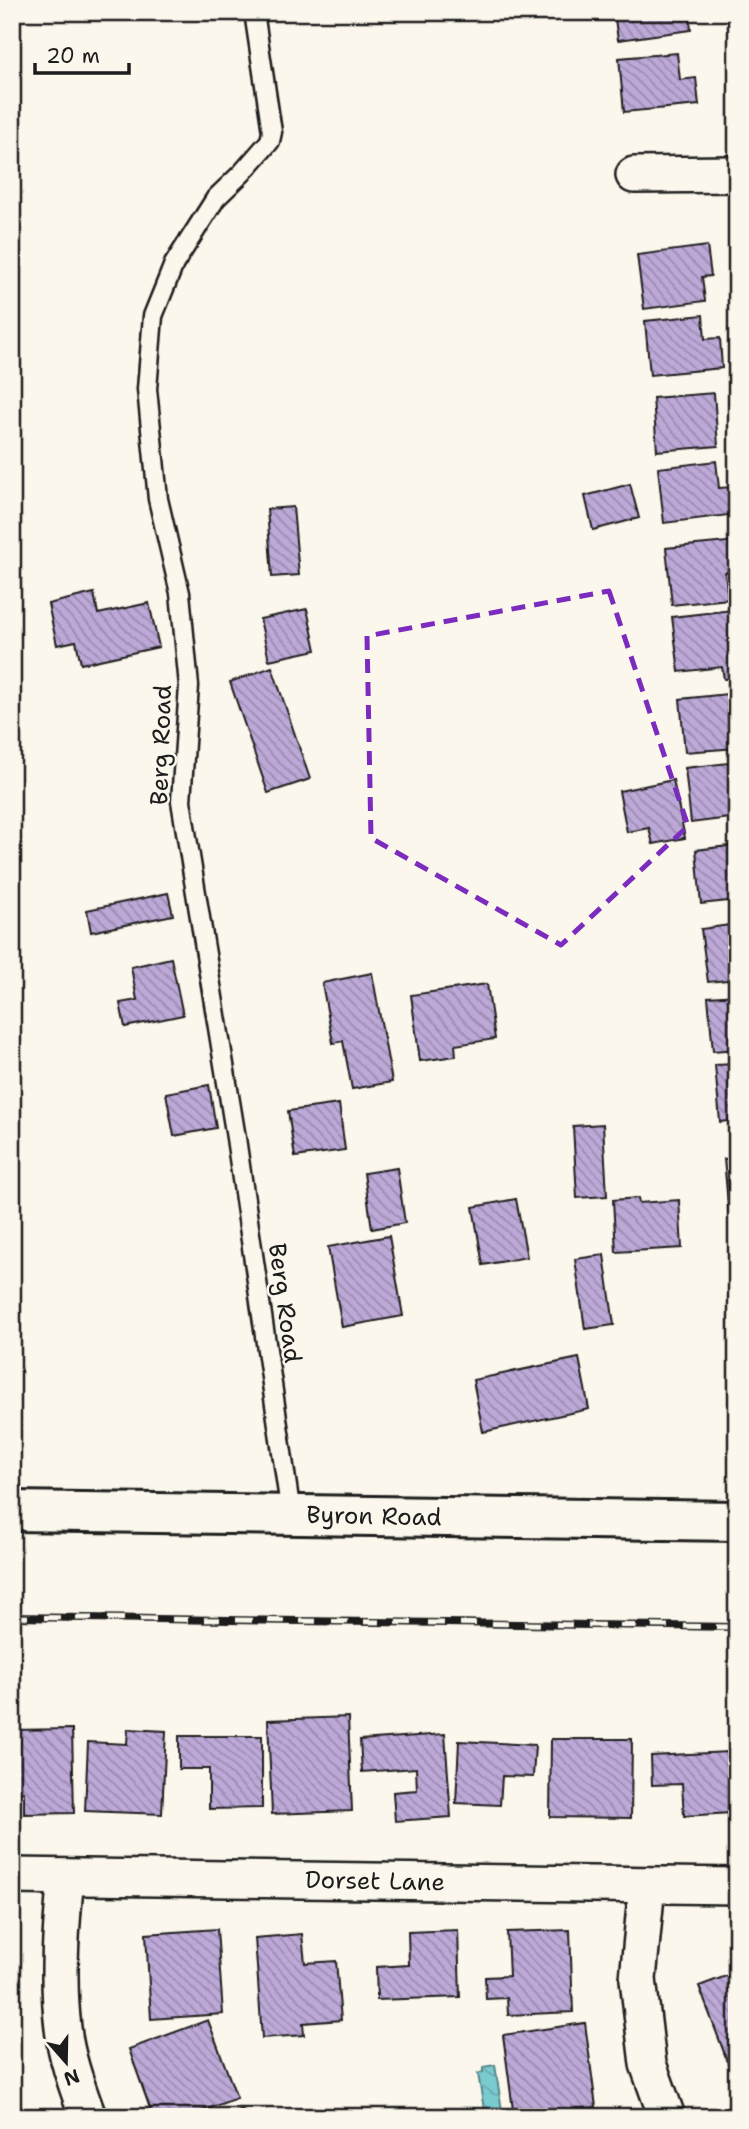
<svg xmlns="http://www.w3.org/2000/svg" width="749" height="2129" font-family="'Shantell Sans',sans-serif">
	<style>
		.water { fill: url(#water-waves); stroke: #548588; stroke-width: 2 }
		.building { fill: url(#building-back-hatch); stroke: #1c1c1c; stroke-width: 2 }
		.lines { fill: none; stroke-linecap: round; stroke-linejoin: round }
		.service-casing { stroke: #1c1c1c; stroke-width: 23 }
		.minor-casing { stroke: #1c1c1c; stroke-width: 40 }
		.secondary-casing { stroke: #1c1c1c; stroke-width: 44 }
		.service { stroke: #fbf7ec; stroke-width: 18 }
		.minor { stroke: #fbf7ec; stroke-width: 35 }
		.secondary { stroke: #fbf7ec; stroke-width: 38 }
		.rail-casing { stroke: #1c1c1c; stroke-width: 8 }
		.rail { stroke: #fbf7ec; stroke-width: 5; stroke-dasharray: 16; stroke-linecap: butt }
		.marked { fill: none; stroke: #7b2cbf; stroke-width: 5; stroke-dasharray: 14 9; stroke-linejoin: round }
		.labels { text-anchor: middle; stroke-width: 5; stroke-linejoin: round; paint-order: stroke }
		.street-label { font-size: 24px; fill: #1c1c1c; stroke: #fbf7ec }
	</style>
	<defs>
		<pattern id="water-waves" width="16" height="10" patternUnits="userSpaceOnUse" patternTransform="scale(1.75)"><rect width="16" height="10" fill="#79cbd0"/><path d="M0 5q4-4 8 0t8 0" fill="none" stroke="#68aeb2"/></pattern>
		<pattern id="building-back-hatch" width="6" height="6" patternUnits="userSpaceOnUse" patternTransform="scale(1.75)"><rect width="6" height="6" fill="#bda9d8"/><path d="M-1 5l2 2M0 0l6 6M5-1l2 2" fill="none" stroke="#9989ae"/></pattern>
	</defs>
	<rect width="100%" height="100%" fill="#fbf7ec"/>
	<filter id="ink" filterUnits="userSpaceOnUse"><feTurbulence type="fractalNoise" baseFrequency=".0143" numOctaves="2"/><feDisplacementMap in="SourceGraphic" scale="14" xChannelSelector="R" yChannelSelector="G"/><feConvolveMatrix kernelMatrix="1 2 1 2 8 2 1 2 1" color-interpolation-filters="sRGB"/></filter>
	<g filter="url(#ink)">
		<!-- water -->
		<path class="water" d="M 495,2065 L 503,2117 L 485,2115 L 478,2074 L 483,2072 L 483,2067 Z"/>
		<!-- building -->
		<g class="building">
			<path d="M 614,12 L 689,12 L 691,30 L 618,40 Z"/>
			<path d="M 677,53 L 680,80 L 696,78 L 699,105 L 624,112 L 619,58 Z"/>
			<path d="M 707,246 L 711,276 L 702,277 L 705,301 L 644,309 L 637,255 Z"/>
			<path d="M 703,315 L 705,339 L 720,338 L 722,368 L 650,375 L 645,321 Z"/>
			<path d="M 714,393 L 718,446 L 657,451 L 653,398 Z"/>
			<path d="M 716,461 L 719,488 L 733,487 L 737,514 L 664,523 L 658,468 Z"/>
			<path d="M 630,484 L 639,518 L 593,530 L 585,496 Z"/>
			<path d="M 293,507 L 299,575 L 272,577 L 267,509 Z"/>
			<path d="M 737,541 L 737,570 L 725,572 L 728,599 L 672,605 L 666,548 Z"/>
			<path d="M 94,593 L 98,614 L 149,603 L 159,647 L 81,664 L 76,641 L 57,645 L 48,604 Z"/>
			<path d="M 307,609 L 316,650 L 269,660 L 260,619 Z"/>
			<path d="M 732,610 L 735,637 L 737,637 L 737,678 L 724,679 L 722,667 L 679,672 L 672,617 Z"/>
			<path d="M 272,667 L 310,779 L 268,793 L 230,682 Z"/>
			<path d="M 737,693 L 737,748 L 685,752 L 680,699 Z"/>
			<path d="M 737,762 L 737,817 L 691,823 L 685,768 Z"/>
			<path d="M 673,780 L 685,838 L 653,844 L 649,828 L 627,832 L 619,791 Z"/>
			<path d="M 737,845 L 737,900 L 701,904 L 696,850 Z"/>
			<path d="M 168,893 L 173,915 L 91,932 L 87,910 Z"/>
			<path d="M 737,924 L 737,979 L 708,982 L 701,929 Z"/>
			<path d="M 171,958 L 183,1015 L 125,1027 L 120,1003 L 137,1000 L 131,967 Z"/>
			<path d="M 372,973 L 392,1082 L 352,1089 L 343,1041 L 333,1043 L 322,983 Z"/>
			<path d="M 487,984 L 495,1039 L 455,1045 L 456,1056 L 420,1061 L 411,995 Z"/>
			<path d="M 737,995 L 737,1049 L 713,1051 L 708,997 Z"/>
			<path d="M 737,1064 L 737,1120 L 720,1122 L 715,1065 Z"/>
			<path d="M 209,1085 L 216,1128 L 174,1136 L 166,1093 Z"/>
			<path d="M 339,1104 L 345,1150 L 295,1157 L 288,1111 Z"/>
			<path d="M 603,1124 L 607,1196 L 577,1198 L 573,1126 Z"/>
			<path d="M 737,1157 L 737,1214 L 729,1215 L 724,1159 Z"/>
			<path d="M 397,1168 L 405,1223 L 372,1229 L 364,1173 Z"/>
			<path d="M 638,1198 L 639,1203 L 679,1200 L 682,1248 L 616,1252 L 613,1200 Z"/>
			<path d="M 516,1199 L 527,1257 L 483,1265 L 473,1207 Z"/>
			<path d="M 734,1224 L 737,1224 L 737,1257 Z"/>
			<path d="M 389,1236 L 403,1316 L 342,1327 L 328,1247 Z"/>
			<path d="M 604,1255 L 614,1325 L 585,1329 L 575,1259 Z"/>
			<path d="M 579,1358 L 589,1409 L 483,1432 L 473,1380 Z"/>
			<path d="M 348,1717 L 352,1811 L 272,1814 L 268,1720 Z"/>
			<path d="M 72,1729 L 74,1813 L 24,1814 L 24,1792 L 12,1793 L 12,1730 Z"/>
			<path d="M 128,1729 L 166,1731 L 162,1814 L 85,1811 L 88,1742 L 127,1744 Z"/>
			<path d="M 445,1734 L 451,1817 L 395,1821 L 393,1792 L 417,1790 L 416,1768 L 362,1772 L 360,1740 Z"/>
			<path d="M 179,1736 L 262,1736 L 262,1808 L 209,1809 L 209,1769 L 179,1769 Z"/>
			<path d="M 551,1739 L 632,1739 L 631,1818 L 550,1817 Z"/>
			<path d="M 459,1741 L 535,1745 L 533,1777 L 502,1776 L 500,1805 L 456,1803 Z"/>
			<path d="M 728,1752 L 731,1813 L 684,1816 L 682,1784 L 652,1785 L 651,1756 Z"/>
			<path d="M 217,1929 L 223,2014 L 151,2019 L 146,1934 Z"/>
			<path d="M 458,1930 L 460,1997 L 377,2000 L 376,1967 L 409,1965 L 408,1932 Z"/>
			<path d="M 570,1930 L 573,2012 L 508,2015 L 507,1998 L 486,1999 L 485,1977 L 509,1976 L 507,1932 Z"/>
			<path d="M 302,1934 L 305,1963 L 336,1961 L 341,2020 L 303,2023 L 304,2035 L 262,2038 L 255,1938 Z"/>
			<path d="M 737,1972 L 737,2069 L 731,2071 L 699,1986 Z"/>
			<path d="M 208,2020 L 237,2098 L 186,2117 L 153,2117 L 129,2049 Z"/>
			<path d="M 585,2023 L 596,2107 L 514,2117 L 503,2035 Z"/>
			<path d="M 242,2109 L 245,2117 L 222,2117 Z"/>
		</g>
		<g class="lines">
			<defs>
				<path id="service" d="M 254,12 L 272,132 L 270,141 L 242,173 L 216,198 L 174,264 L 153,316 L 147,389 L 158,499 L 180,593 L 189,686 L 181,801 L 236,1138 L 291,1514"/>
				<g id="minor">
					<path d="M 634,175 L 737,174"/>
					<path d="M 12,1876 L 737,1886"/>
					<path d="M 66,1877 C 61,1927 57,1978 63,2028 C 66,2058 78,2089 88,2117"/>
					<path d="M 647,1885 L 638,1979 L 648,2064 L 667,2117"/>
				</g>
				<path id="secondary" d="M 12,1511 L 737,1521"/>
			</defs>
			<!-- service casing -->
			<use href="#service" class="service-casing"/>
			<!-- minor casing -->
			<use href="#minor" class="minor-casing"/>
			<!-- secondary casing -->
			<use href="#secondary" class="secondary-casing"/>
			<!-- service -->
			<use href="#service" class="service"/>
			<!-- minor -->
			<use href="#minor" class="minor"/>
			<!-- secondary -->
			<use href="#secondary" class="secondary"/>
			<defs>
				<path id="rail" d="M 12,1617 L 737,1627"/>
			</defs>
			<!-- rail casing -->
			<use href="#rail" class="rail-casing"/>
			<!-- rail -->
			<use href="#rail" class="rail"/>
		</g>
	</g>
	<!-- marked area -->
	<path class="marked" d="M 609,591 L 688,826 L 561,945 L 371,838 L 367,636 Z"/>
	<g class="labels">
		<!-- street labels -->
		<g class="street-label">
			<text transform="translate(161 745) rotate(-88)" y="8">Berg Road</text>
			<text transform="translate(285 1303) rotate(82)" y="8">Berg Road</text>
			<text transform="translate(374 1516) rotate(1)" y="8">Byron Road</text>
			<text transform="translate(375 1881) rotate(1)" y="8">Dorset Lane</text>
		</g>
	</g>
	<!-- margin -->
	<rect width="749" height="2129" fill="none" stroke="#fbf7ec" stroke-width="42"/>
	<rect x="21" y="21" width="707" height="2087" fill="none" stroke="#1c1c1c" stroke-width="2.5" filter="url(#ink)"/>
	<!-- north arrow -->
	<g transform="translate(66 2062) rotate(160)" stroke="#fbf7ec" stroke-width="5" paint-order="stroke">
	<path d="M0-5L12 26L0 18L-12 26Z" fill="#1c1c1c"/>
	<text y="-10" font-size="19" font-weight="bold" text-anchor="middle" fill="#1c1c1c">N</text>
	</g>
	<!-- scale -->
	<path d="M35 63v10h94v-10" fill="none" stroke="#1c1c1c" stroke-width="3.5"/>
	<text x="46" y="63" font-size="21" fill="#1c1c1c" stroke="#fbf7ec" stroke-width="5" paint-order="stroke">20 m</text>
</svg>
